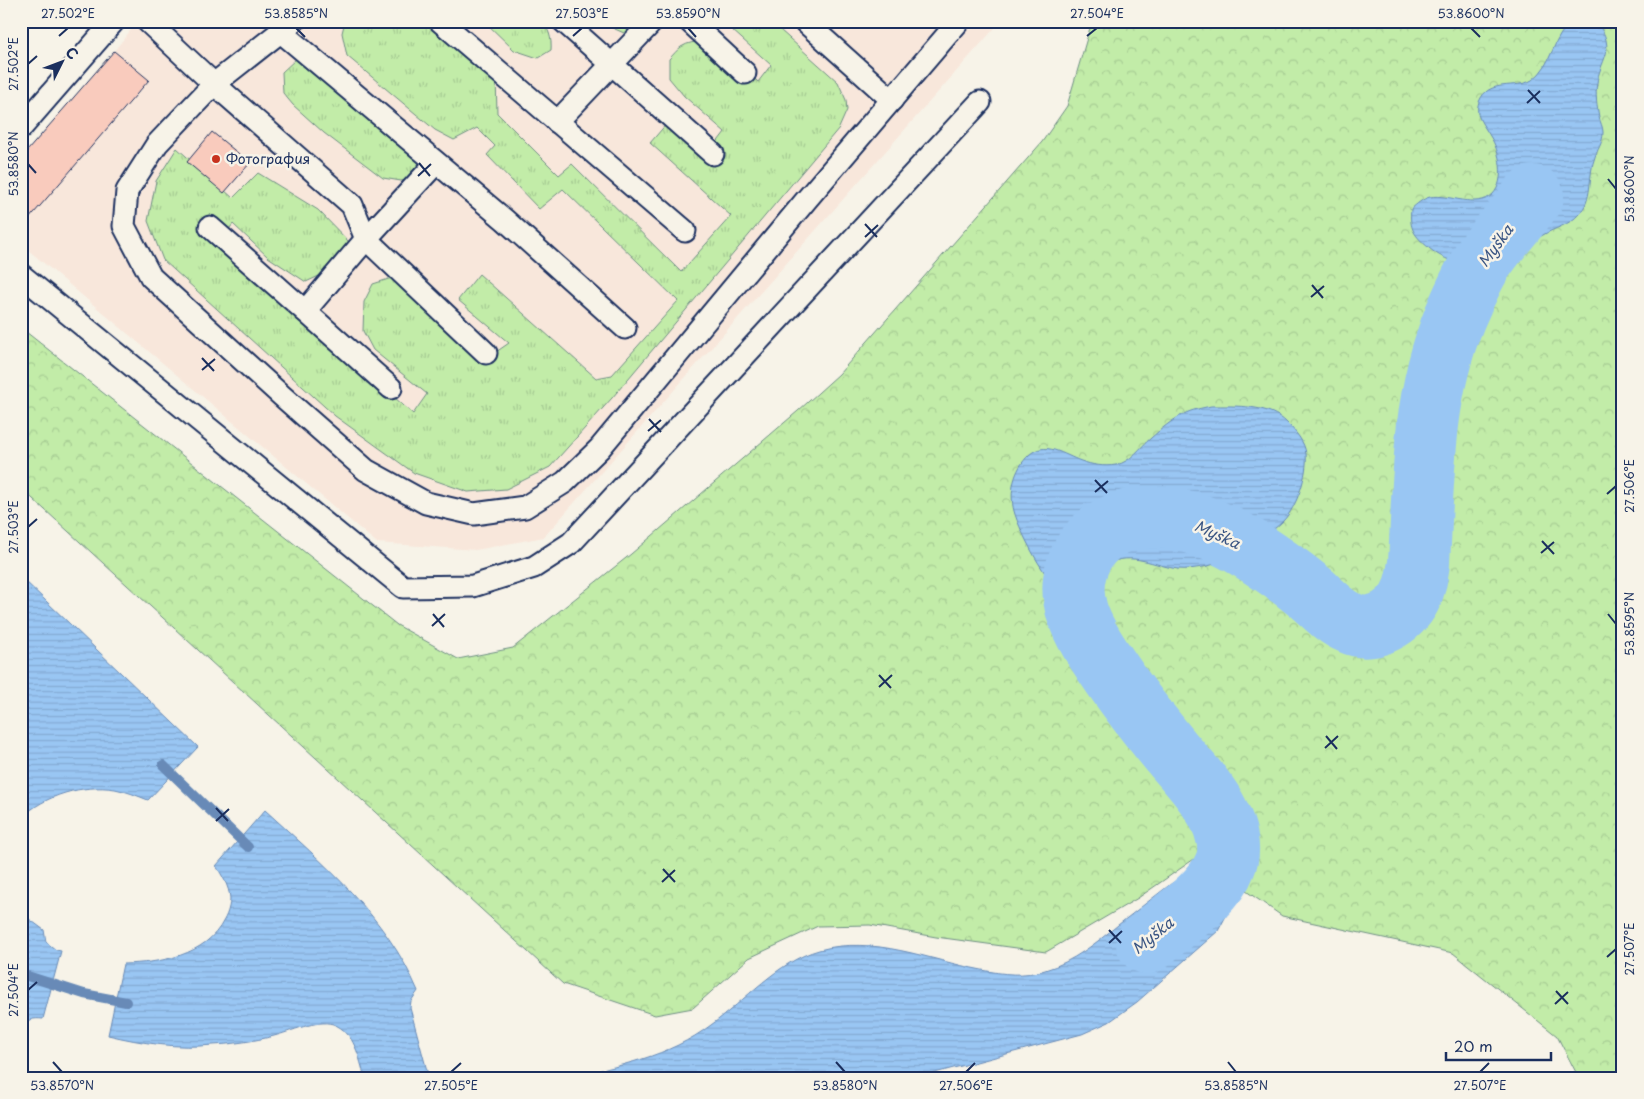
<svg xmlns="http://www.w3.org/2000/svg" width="1644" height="1099" font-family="'Playpen Sans',sans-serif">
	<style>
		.built { fill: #f8e7db }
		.grass { fill: url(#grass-tufts); stroke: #6e8e83 }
		.forest { fill: url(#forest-crowns); stroke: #6e8e83 }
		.water { fill: url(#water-rules); stroke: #678ab7 }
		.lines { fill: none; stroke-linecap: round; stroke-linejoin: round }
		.stream { stroke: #678ab7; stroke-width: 10 }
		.river { stroke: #99c6f3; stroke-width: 62 }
		.building { fill: #f9cbbd; stroke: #1b2f5e }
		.lane-casing { stroke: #1b2f5e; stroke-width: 25 }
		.lane { stroke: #f7f3e8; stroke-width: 21 }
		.ticks { fill: none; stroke: #1b2f5e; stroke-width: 2 }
		.poi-dot { fill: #c8321e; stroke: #f7f3e8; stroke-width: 2 }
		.labels { text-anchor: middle; stroke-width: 5; stroke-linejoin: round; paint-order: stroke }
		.poi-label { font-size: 14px; fill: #1b2f5e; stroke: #f7f3e8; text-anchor: start }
		.water-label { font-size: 15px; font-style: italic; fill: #3a5583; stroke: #f7f3e8 }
		.neatline { fill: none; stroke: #1b2f5e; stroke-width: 2 }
		.ticks-label { font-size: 12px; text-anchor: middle; fill: #1b2f5e }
	</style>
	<defs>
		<pattern id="grass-tufts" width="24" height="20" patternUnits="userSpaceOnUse" patternTransform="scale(1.25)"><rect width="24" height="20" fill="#c2eca8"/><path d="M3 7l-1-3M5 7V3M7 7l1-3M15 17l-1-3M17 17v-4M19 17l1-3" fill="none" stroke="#a6cb93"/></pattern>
		<pattern id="forest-crowns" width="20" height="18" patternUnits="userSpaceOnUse" patternTransform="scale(1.25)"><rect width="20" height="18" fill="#c2eca8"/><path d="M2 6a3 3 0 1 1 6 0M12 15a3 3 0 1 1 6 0" fill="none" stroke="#a6cb93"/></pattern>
		<pattern id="water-rules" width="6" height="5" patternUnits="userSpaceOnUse" patternTransform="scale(1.25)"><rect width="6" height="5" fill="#99c6f3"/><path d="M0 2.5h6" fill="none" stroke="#83aad3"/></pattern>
	</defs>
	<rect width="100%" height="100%" fill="#f7f3e8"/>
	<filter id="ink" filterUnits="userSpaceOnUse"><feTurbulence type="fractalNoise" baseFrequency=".02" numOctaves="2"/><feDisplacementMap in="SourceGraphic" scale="10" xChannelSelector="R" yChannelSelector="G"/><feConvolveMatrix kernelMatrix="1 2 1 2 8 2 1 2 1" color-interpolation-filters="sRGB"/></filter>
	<g filter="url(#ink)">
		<!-- built -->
		<path class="built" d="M 138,21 L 1001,21 L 544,537 L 476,550 L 377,543 L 21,244 L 21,227 L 149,81 L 114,51 Z"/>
		<!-- grass -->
		<g class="grass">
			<path d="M 345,21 L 435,21 L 496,77 L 497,113 L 559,175 L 572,164 L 681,272 L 731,216 L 650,143 L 674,115 L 712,149 L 725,132 L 684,96 L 669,78 L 669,59 C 673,55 677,50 681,47 C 710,29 738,64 758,82 L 771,65 L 722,21 L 770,21 L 838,82 L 846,100 L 847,110 L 839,128 L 612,398 L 550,467 L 506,489 L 468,492 L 414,473 L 335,416 L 163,260 L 148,221 L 156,181 L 177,148 L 233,198 L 258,173 L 318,210 L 352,245 L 332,270 L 306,282 L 268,257 L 233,224 L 220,241 L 413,414 L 427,394 L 373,350 L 363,331 L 364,302 L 373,284 L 398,276 L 496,352 L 509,343 L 458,300 L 479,274 L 596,378 L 612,375 L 678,301 L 563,189 L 539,209 L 487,155 L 495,146 L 477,128 L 454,140 L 435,130 L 347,56 L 342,33 Z"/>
			<path d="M 484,21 L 541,21 C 549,28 552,39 551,50 L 538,58 L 514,50 Z"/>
			<path d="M 597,21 L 645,21 L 643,26 L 624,33 Z"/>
			<path d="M 296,59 L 423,166 L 414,178 L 401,181 L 383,178 L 324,133 L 293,105 L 283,93 L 282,72 Z"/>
		</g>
		<!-- forest -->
		<path class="forest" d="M 1092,21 L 1623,21 L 1623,1078 L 1579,1078 L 1557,1036 L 1453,953 L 1282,916 L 1197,857 L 1138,898 L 1046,952 L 936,937 L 870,925 L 818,926 L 749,958 L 693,1008 L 655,1015 L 563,984 L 21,488 L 21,328 L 397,625 L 458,659 L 513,648 L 631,554 L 798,411 L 839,374 L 1042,142 L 1067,106 Z"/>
		<!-- water -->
		<g class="water">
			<path d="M 1573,21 C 1579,21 1586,20 1592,22 C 1604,26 1609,43 1606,54 C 1603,64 1598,73 1597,83 C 1595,94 1597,106 1599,117 C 1600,122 1603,127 1603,132 C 1603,144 1597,149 1594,160 C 1588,177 1593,200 1579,214 C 1570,225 1554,228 1543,235 C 1529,242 1518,253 1504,259 C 1479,270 1449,265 1429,248 C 1414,235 1409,229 1411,209 C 1417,204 1422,199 1430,197 C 1448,193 1477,210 1493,194 C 1506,180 1500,151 1490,136 C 1484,125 1474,116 1479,102 C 1488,78 1516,90 1532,80 C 1553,66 1552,35 1573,21 Z"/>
			<path d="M 1211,406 C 1236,406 1269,404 1287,423 C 1295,431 1305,442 1306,454 C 1308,474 1297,507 1283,521 C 1271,533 1257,541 1243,549 C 1231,556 1217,565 1203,567 C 1195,568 1186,570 1178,569 C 1155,566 1131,551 1108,564 C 1093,572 1090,595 1074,597 C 1053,600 1019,530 1014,511 C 1009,492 1014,469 1029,455 C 1045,440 1064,455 1081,461 C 1092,465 1104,467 1116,465 C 1131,462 1140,447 1151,438 C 1161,429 1172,420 1184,414 C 1191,410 1202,408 1211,406 Z"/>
			<path d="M 21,577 L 198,747 L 148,800 C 138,796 126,791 115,789 C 83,784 45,795 21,818 Z"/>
			<path d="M 265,810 C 324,864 386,916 418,991 L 411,1001 L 410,1008 L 429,1078 L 365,1078 C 359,1058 355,1032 333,1024 C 317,1019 290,1032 274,1036 C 254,1041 233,1044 213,1045 C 178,1049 142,1043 108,1035 L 123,964 C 160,963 206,956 224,920 C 228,913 230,905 230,898 C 229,886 222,875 216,866 Z"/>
			<path d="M 1187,876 L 1202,879 L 1214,887 L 1224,901 L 1226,916 L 1218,931 L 1137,1002 L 1109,1022 L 1082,1034 L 916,1078 L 567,1078 C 618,1066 669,1057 711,1025 C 745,1001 778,961 819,950 C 874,935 928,960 982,970 C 1002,974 1025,977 1045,970 C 1073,962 1096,943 1118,925 C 1136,911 1154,897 1172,883 Z"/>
			<path d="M 21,913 L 44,930 L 46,942 L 56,950 L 61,951 L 43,1019 C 34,1018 28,1019 21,1026 Z"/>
		</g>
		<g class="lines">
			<!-- stream -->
			<g class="stream">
				<path d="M 163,765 L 248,847"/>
				<path d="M 21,974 L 84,994 L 126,1002"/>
			</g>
			<!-- river -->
			<path class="river" d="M 1147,943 C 1171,922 1214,895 1225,865 C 1232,849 1226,828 1218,813 C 1207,791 1188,772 1172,753 C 1149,725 1127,697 1107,667 C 1083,632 1059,594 1084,552 C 1097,531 1116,522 1139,518 C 1199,509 1266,557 1311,593 C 1324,604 1335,617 1350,623 C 1371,633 1396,620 1408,601 C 1415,590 1417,576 1419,563 C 1424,472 1422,387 1461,303 C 1468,288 1475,272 1484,259 C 1499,237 1518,218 1533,196"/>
		</g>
		<!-- building -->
		<g class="building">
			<path d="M 114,51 L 149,80 L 21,228 L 21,158 Z"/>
			<path d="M 212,132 L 250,163 L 224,193 L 187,162 Z"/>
		</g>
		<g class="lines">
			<defs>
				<g id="lane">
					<path d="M 147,21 L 214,84 L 352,205 L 366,239 L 486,353"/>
					<path d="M 294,21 L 214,84 L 157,144 L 127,191 L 124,226 L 151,277 L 282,396 L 366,470 L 426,503 L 474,514 L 525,507 L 565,482 L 600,448 L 807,199 L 959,21"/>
					<path d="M 440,21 L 685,231"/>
					<path d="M 563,21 L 713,154"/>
					<path d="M 689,21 L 745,73"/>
					<path d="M 804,21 L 892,100"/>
					<path d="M 281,32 L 505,220 L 625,328"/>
					<path d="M 557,122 L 653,21"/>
					<path d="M 21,128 L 114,21"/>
					<path d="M 210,227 L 305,311 L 366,239 L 436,163"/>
					<path d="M 21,275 L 403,587 L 473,586 L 534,567 L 571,543 L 980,102"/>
					<path d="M 305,311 L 391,388"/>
				</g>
			</defs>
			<!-- lane casing -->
			<use href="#lane" class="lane-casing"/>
			<!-- lane -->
			<use href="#lane" class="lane"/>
		</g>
	</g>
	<!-- ticks -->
	<path class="ticks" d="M 296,28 L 305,37M 688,28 L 696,37M 1471,28 L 1480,37M 59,36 L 68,28M 573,36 L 582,28M 1087,36 L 1097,28M 28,64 L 37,56M 1528,90 L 1540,103M 1527,103 L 1540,91M 419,163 L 430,176M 28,164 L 36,173M 418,176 L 431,164M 1608,179 L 1616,189M 865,224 L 877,237M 865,237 L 878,225M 1312,285 L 1323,298M 1311,297 L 1324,286M 202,358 L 214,371M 202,370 L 215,359M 649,419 L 661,432M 648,431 L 661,420M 1095,480 L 1107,493M 1095,492 L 1108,481M 1607,494 L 1616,486M 28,527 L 37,519M 1542,541 L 1554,554M 1541,553 L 1554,542M 433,614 L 444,627M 1608,614 L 1616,624M 432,626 L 445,614M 879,675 L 891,688M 879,687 L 892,675M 1326,736 L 1337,749M 1325,748 L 1338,736M 216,808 L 228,821M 216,821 L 229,809M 663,869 L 675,882M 662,882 L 675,870M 1109,930 L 1121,943M 1109,943 L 1122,931M 1607,957 L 1616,949M 28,990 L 37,982M 1556,991 L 1568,1004M 1555,1004 L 1568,992M 53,1062 L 62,1072M 836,1062 L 845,1072M 1228,1062 L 1236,1072M 451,1072 L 461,1063M 966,1072 L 975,1063M 1480,1072 L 1489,1063"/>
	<!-- markers -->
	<circle class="poi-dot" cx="216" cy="159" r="5"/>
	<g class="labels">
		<!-- poi labels -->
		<g class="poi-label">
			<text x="226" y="164">Фотография</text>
		</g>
		<!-- water labels -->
		<g class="water-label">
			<text transform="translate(1496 246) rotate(-54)" y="5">Муška</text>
			<text transform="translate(1217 535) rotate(24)" y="5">Муška</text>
			<text transform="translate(1153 936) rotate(-39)" y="5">Муška</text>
		</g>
	</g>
	<!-- margin -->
	<rect width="1644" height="1099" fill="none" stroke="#f7f3e8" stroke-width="55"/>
	<!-- north arrow -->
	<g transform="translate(62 62) rotate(48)" stroke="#f7f3e8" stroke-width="4" paint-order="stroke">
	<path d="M0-4L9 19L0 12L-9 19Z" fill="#1b2f5e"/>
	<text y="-8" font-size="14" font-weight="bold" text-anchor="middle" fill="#1b2f5e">С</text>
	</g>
	<!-- scale -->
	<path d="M1446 1052v8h105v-8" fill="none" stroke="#1b2f5e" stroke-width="2.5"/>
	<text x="1454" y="1052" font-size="15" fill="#1b2f5e" stroke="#f7f3e8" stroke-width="4" paint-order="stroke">20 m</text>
	<rect x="28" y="28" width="1588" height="1044" class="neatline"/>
	<g class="ticks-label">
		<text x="68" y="18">27.502°E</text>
		<text x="296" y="18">53.8585°N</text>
		<text x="582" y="18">27.503°E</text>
		<text x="688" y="18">53.8590°N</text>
		<text x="1097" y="18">27.504°E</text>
		<text x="1471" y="18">53.8600°N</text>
		<text transform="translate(14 64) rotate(-90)" y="4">27.502°E</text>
		<text transform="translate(14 164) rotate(-90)" y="4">53.8580°N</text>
		<text transform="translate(1630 189) rotate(-90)" y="4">53.8600°N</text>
		<text transform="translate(1630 486) rotate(-90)" y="4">27.506°E</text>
		<text transform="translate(14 527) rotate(-90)" y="4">27.503°E</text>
		<text transform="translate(1630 624) rotate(-90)" y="4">53.8595°N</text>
		<text transform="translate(1630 949) rotate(-90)" y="4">27.507°E</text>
		<text transform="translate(14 990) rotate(-90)" y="4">27.504°E</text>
		<text x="62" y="1090">53.8570°N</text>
		<text x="451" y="1090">27.505°E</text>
		<text x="845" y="1090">53.8580°N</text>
		<text x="966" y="1090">27.506°E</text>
		<text x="1236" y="1090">53.8585°N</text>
		<text x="1480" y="1090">27.507°E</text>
	</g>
</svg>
